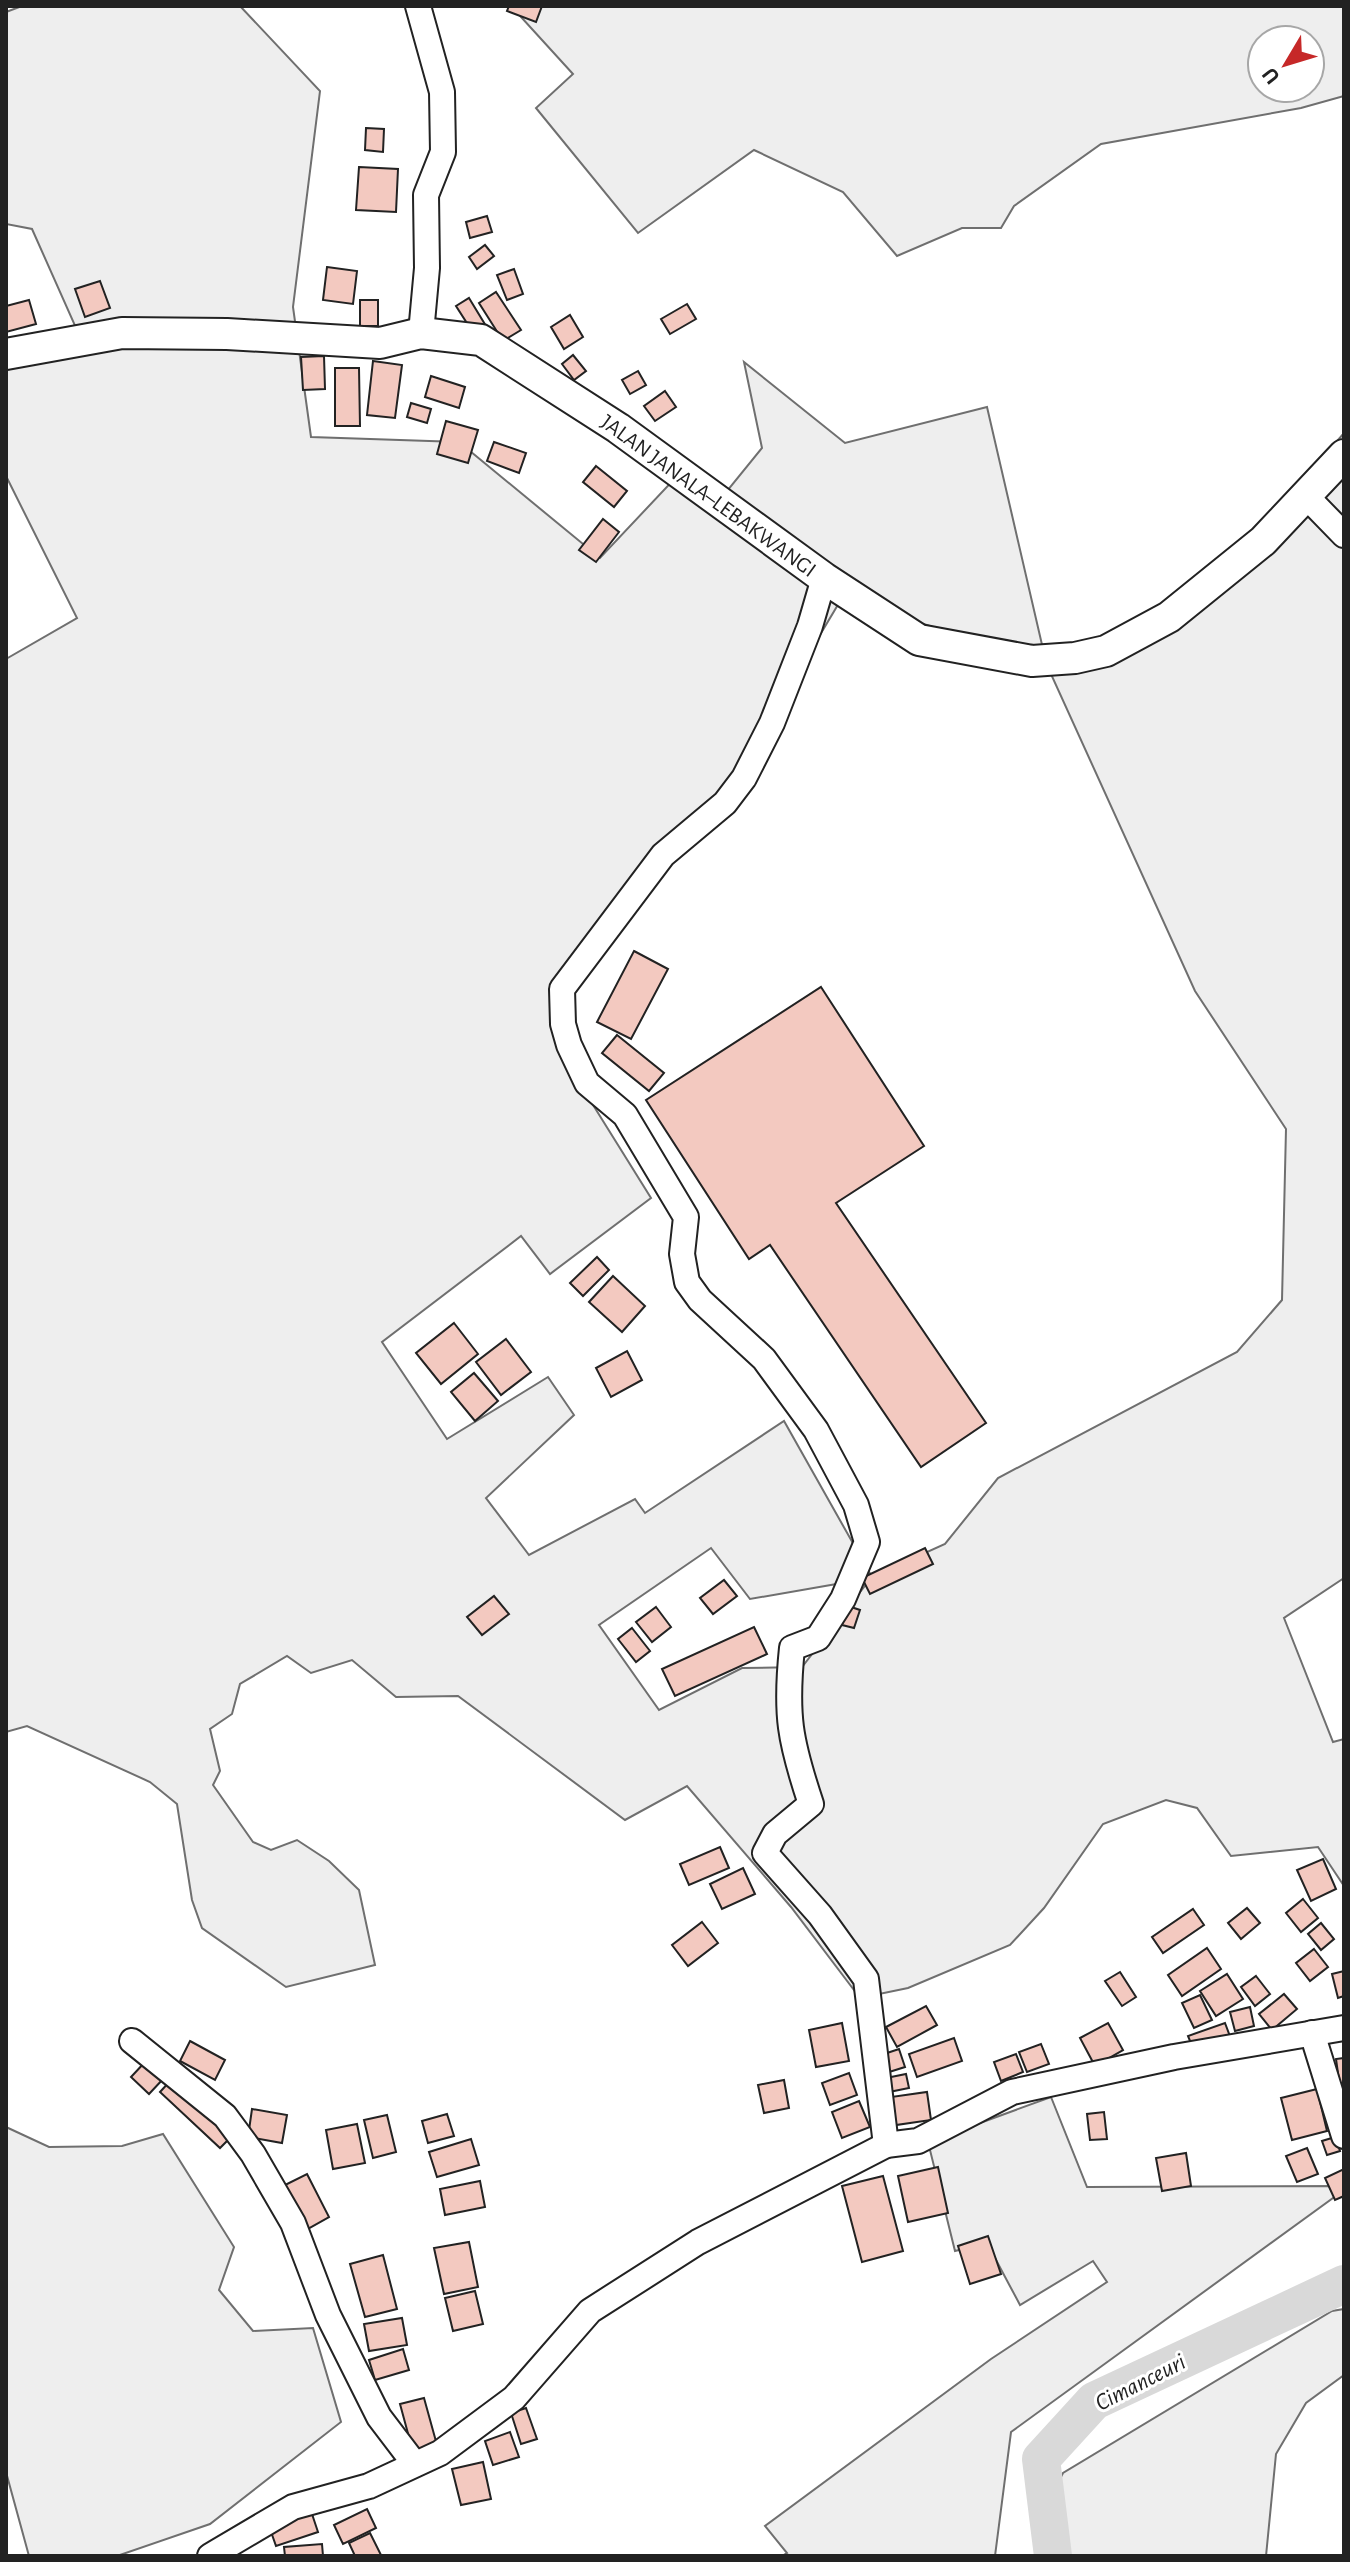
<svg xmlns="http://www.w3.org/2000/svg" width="1350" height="2562" font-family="'Alegreya Sans',sans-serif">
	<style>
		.green { fill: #eee; stroke: #6f6f6f; stroke-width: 2; fill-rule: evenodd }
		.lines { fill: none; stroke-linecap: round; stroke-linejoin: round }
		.river { stroke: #d9d9d9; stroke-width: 38 }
		.building { fill: #f3c9c0; stroke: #222; stroke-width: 2 }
		.minor-casing { stroke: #222; stroke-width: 28 }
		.major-casing { stroke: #222; stroke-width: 34 }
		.minor { stroke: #fff; stroke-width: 24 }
		.major { stroke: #fff; stroke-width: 30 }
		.labels { text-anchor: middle; stroke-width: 6; stroke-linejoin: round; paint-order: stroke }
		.street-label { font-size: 22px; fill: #222; stroke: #fff }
		.water-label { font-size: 24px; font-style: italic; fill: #222; stroke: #fff }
	</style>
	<rect width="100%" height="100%" fill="#fff"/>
	<!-- green -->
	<g class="green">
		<path d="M 22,6 L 240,6 L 320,91 L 293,307 L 311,437 L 459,442 L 600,558 L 679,474 L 719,501 L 762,448 L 744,362 L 845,443 L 987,407 L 1046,662 L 1140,628 L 1264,526 L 1344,433 L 1344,1578 L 1284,1618 L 1333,1742 L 1344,1739 L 1344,1886 L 1318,1847 L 1231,1856 L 1197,1808 L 1166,1800 L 1103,1824 L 1044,1908 L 1010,1945 L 908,1988 L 860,1998 L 791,1907 L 687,1786 L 625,1820 L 458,1696 L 396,1697 L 352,1660 L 311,1673 L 287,1656 L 240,1684 L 232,1714 L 210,1729 L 220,1771 L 213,1785 L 253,1842 L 271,1850 L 297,1840 L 329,1861 L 359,1890 L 375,1965 L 286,1987 L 202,1928 L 192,1900 L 177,1804 L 150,1782 L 27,1726 L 6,1732 L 6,659 L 77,618 L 6,476 L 6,350 L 77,330 L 32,229 L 6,224 L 6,12 ZM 842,598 L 1046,663 L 1195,991 L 1286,1129 L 1282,1300 L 1237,1352 L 998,1478 L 945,1544 L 872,1577 L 784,1421 L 645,1513 L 635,1499 L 529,1555 L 486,1498 L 574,1415 L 548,1377 L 447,1439 L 382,1342 L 521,1236 L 550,1274 L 651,1198 L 565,1060 L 560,1008 L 731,784 ZM 711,1548 L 750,1599 L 871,1578 L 802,1667 L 742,1668 L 659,1710 L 599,1625 Z"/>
		<path d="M 511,6 L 1344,6 L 1344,96 L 1301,108 L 1101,144 L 1014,206 L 1001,228 L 962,228 L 897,256 L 843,192 L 754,150 L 638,233 L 536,108 L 573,74 ZM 1262,40 L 1310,40 L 1310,88 L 1262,88 Z"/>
		<path d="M 1051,2097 L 1087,2187 L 1344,2186 L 1344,2190 L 1011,2432 L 995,2556 L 782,2556 L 787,2553 L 765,2526 L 991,2359 L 1107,2282 L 1093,2261 L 1020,2305 L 987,2243 L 955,2251 L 928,2142 Z"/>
		<path d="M 6,2127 L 49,2147 L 122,2146 L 163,2134 L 234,2247 L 219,2290 L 253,2331 L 313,2328 L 341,2422 L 210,2524 L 117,2556 L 29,2556 L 6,2472 Z"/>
		<path d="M 1344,2309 L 1344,2375 L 1306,2403 L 1276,2454 L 1266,2556 L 1065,2556 L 1051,2497 L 1063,2473 L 1332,2311 Z"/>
	</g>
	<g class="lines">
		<!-- river -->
		<path class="river" d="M 1053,2556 L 1041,2459 L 1094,2401 L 1344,2284"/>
	</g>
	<!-- building -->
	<g class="building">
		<path d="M 509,6 L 542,6 L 536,22 L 507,11 Z"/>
		<path d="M 366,128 L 384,129 L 383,152 L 365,150 Z"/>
		<path d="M 359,167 L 398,169 L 396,212 L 356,210 Z"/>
		<path d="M 487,216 L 492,232 L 470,238 L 466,222 Z"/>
		<path d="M 485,245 L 494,256 L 477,269 L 469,257 Z"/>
		<path d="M 327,267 L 357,271 L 353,304 L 323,300 Z"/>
		<path d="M 514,269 L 523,294 L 507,300 L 497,275 Z"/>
		<path d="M 100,281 L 110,308 L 85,317 L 75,289 Z"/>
		<path d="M 496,292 L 521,330 L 503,341 L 479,303 Z"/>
		<path d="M 469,298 L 486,326 L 474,334 L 456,306 Z"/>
		<path d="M 29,300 L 36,324 L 6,332 L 6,306 Z"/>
		<rect x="360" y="300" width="18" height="26"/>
		<path d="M 687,304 L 696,319 L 670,334 L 661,319 Z"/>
		<path d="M 570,315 L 583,337 L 564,349 L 551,327 Z"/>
		<path d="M 573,355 L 586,371 L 574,380 L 562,364 Z"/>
		<path d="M 324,356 L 325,389 L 303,390 L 301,357 Z"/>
		<path d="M 373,361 L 402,365 L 395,418 L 367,415 Z"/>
		<path d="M 335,368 L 359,368 L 360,426 L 335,426 Z"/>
		<path d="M 638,371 L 646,385 L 630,394 L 622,380 Z"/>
		<path d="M 431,376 L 465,387 L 459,408 L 425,397 Z"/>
		<path d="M 665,391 L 676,407 L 655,421 L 644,406 Z"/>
		<path d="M 411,403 L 431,409 L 427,423 L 407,417 Z"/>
		<path d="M 446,421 L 478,430 L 468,463 L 437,454 Z"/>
		<path d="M 494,442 L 526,453 L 519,473 L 487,461 Z"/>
		<path d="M 596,466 L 627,491 L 614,507 L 583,482 Z"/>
		<path d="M 603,519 L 619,532 L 596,562 L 579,550 Z"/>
		<path d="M 634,951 L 668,969 L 631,1039 L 597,1022 Z"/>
		<path d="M 821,987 L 924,1146 L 836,1203 L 986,1423 L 921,1467 L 770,1245 L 749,1259 L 646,1100 Z"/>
		<path d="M 617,1035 L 664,1073 L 649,1091 L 602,1053 Z"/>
		<path d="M 597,1257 L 609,1270 L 583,1296 L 570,1283 Z"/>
		<path d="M 613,1276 L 645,1306 L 622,1332 L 589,1302 Z"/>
		<path d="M 454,1323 L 478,1354 L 441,1384 L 416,1353 Z"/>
		<path d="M 506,1339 L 531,1372 L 501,1395 L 476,1362 Z"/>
		<path d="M 627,1351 L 642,1380 L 611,1397 L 596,1368 Z"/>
		<path d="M 474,1373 L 498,1401 L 475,1421 L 451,1392 Z"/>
		<path d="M 925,1548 L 933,1564 L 870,1594 L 862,1578 Z"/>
		<path d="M 724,1580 L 737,1596 L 713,1614 L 700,1598 Z"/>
		<path d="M 494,1596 L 509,1614 L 482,1635 L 467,1617 Z"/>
		<path d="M 848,1606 L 860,1610 L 854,1628 L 842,1625 Z"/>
		<path d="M 656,1607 L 671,1627 L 652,1642 L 636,1622 Z"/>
		<path d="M 754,1627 L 767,1654 L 675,1696 L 662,1669 Z"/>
		<path d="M 632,1628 L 650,1651 L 636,1662 L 618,1639 Z"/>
		<path d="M 720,1847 L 729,1868 L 689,1885 L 680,1864 Z"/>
		<path d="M 1323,1859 L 1336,1889 L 1311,1901 L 1297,1870 Z"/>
		<path d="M 743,1868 L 755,1894 L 722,1909 L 710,1884 Z"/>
		<path d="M 1303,1899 L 1318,1918 L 1301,1932 L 1286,1913 Z"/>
		<path d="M 1247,1908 L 1260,1923 L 1241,1939 L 1228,1923 Z"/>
		<path d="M 1193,1909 L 1204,1925 L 1163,1953 L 1152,1937 Z"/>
		<path d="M 702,1922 L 718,1943 L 688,1966 L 672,1945 Z"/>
		<path d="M 1321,1923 L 1334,1939 L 1321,1950 L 1308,1934 Z"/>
		<path d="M 1207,1948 L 1221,1969 L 1182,1996 L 1168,1975 Z"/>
		<path d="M 1314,1949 L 1328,1967 L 1310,1981 L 1296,1963 Z"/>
		<path d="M 1344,1971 L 1344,1996 L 1338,1998 L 1332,1974 Z"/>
		<path d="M 1120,1972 L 1136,1997 L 1122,2006 L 1105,1981 Z"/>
		<path d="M 1227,1974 L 1243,1999 L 1216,2016 L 1200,1991 Z"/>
		<path d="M 1256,1976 L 1270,1994 L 1255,2006 L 1241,1987 Z"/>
		<path d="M 1284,1994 L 1297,2009 L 1272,2030 L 1259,2014 Z"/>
		<path d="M 1200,1995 L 1212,2020 L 1194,2028 L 1182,2003 Z"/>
		<path d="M 926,2006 L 937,2025 L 897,2047 L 886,2027 Z"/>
		<path d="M 1250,2007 L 1254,2026 L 1235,2031 L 1230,2012 Z"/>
		<path d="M 842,2023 L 849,2061 L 816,2067 L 809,2030 Z"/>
		<path d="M 1108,2023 L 1123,2050 L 1095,2066 L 1080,2038 Z"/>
		<path d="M 1225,2023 L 1231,2039 L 1195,2053 L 1188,2036 Z"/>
		<path d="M 954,2038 L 962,2061 L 917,2077 L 909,2054 Z"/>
		<path d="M 190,2041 L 225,2060 L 215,2080 L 180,2061 Z"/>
		<path d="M 1041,2044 L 1049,2064 L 1027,2072 L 1019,2052 Z"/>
		<path d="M 899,2049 L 905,2067 L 886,2073 L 881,2055 Z"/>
		<path d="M 1016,2054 L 1023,2072 L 1001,2081 L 994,2062 Z"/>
		<path d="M 1344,2058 L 1344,2088 L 1340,2088 L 1336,2059 Z"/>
		<path d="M 146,2061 L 164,2078 L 149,2094 L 131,2077 Z"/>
		<path d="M 849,2073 L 857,2095 L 830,2105 L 822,2083 Z"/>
		<path d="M 906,2074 L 909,2088 L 889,2092 L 886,2078 Z"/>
		<path d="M 171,2080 L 232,2136 L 220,2148 L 160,2092 Z"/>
		<path d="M 784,2080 L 789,2108 L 764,2113 L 758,2085 Z"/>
		<path d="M 1317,2089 L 1327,2131 L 1292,2140 L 1281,2098 Z"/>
		<path d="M 927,2092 L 931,2120 L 896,2125 L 891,2097 Z"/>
		<path d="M 859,2101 L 870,2127 L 842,2138 L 832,2112 Z"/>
		<path d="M 252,2109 L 287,2115 L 282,2143 L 248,2137 Z"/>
		<path d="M 1104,2112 L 1107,2139 L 1090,2140 L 1087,2114 Z"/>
		<path d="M 447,2114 L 454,2136 L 428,2143 L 422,2121 Z"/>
		<path d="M 387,2115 L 396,2152 L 373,2158 L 364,2120 Z"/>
		<path d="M 357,2124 L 365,2163 L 333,2169 L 326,2130 Z"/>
		<path d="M 1335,2137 L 1340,2151 L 1327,2155 L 1322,2141 Z"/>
		<path d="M 471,2139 L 479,2165 L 437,2177 L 429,2152 Z"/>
		<path d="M 1307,2148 L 1318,2174 L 1297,2182 L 1286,2156 Z"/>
		<path d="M 1186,2153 L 1191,2186 L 1162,2191 L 1156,2158 Z"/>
		<path d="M 938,2167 L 948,2213 L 908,2222 L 898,2176 Z"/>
		<path d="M 1344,2169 L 1344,2196 L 1335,2200 L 1325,2178 Z"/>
		<path d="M 307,2174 L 329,2217 L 304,2231 L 281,2187 Z"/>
		<path d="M 883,2176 L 903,2251 L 862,2262 L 842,2186 Z"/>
		<path d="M 480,2181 L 485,2207 L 445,2215 L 440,2189 Z"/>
		<path d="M 988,2236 L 1001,2274 L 970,2284 L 958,2246 Z"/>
		<path d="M 469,2242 L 478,2287 L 444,2294 L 434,2248 Z"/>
		<path d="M 383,2255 L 397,2309 L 365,2317 L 350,2264 Z"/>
		<path d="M 475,2291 L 483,2324 L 453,2331 L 445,2298 Z"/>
		<path d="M 402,2318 L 407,2345 L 369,2351 L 364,2324 Z"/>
		<path d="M 403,2349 L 409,2370 L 375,2380 L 369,2360 Z"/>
		<path d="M 424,2398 L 437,2445 L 413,2452 L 400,2404 Z"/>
		<path d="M 526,2408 L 537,2439 L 521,2444 L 511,2413 Z"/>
		<path d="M 510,2432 L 519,2457 L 493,2465 L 485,2441 Z"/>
		<path d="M 483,2462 L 491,2499 L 461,2505 L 452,2469 Z"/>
		<path d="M 367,2509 L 376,2528 L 343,2544 L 334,2525 Z"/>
		<path d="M 311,2511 L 318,2532 L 276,2546 L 269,2526 Z"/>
		<path d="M 370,2533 L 381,2555 L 355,2556 L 349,2543 Z"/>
		<path d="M 322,2544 L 323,2556 L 285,2556 L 284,2547 Z"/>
	</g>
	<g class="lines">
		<defs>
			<g id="minor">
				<path d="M 418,6 L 442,92 L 443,152 L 426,195 L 427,268 L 421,333"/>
				<path d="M 1305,495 L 1344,535"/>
				<path d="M 824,578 L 810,626 L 772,723 L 744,778 L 725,803 L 663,855 L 562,989 L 563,1024 L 569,1045 L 587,1083 L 625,1115 L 686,1217 L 682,1254 L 687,1282 L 700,1300 L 764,1359 L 816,1430 L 856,1505 L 867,1542 L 843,1599 L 818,1638 L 792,1648 C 785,1715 790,1741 811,1804 L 775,1834 L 765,1853 L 820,1915 L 866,1979 L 886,2145"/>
				<path d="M 1312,2033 L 1344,2136"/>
				<path d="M 132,2041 L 225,2116 L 253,2154 L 293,2223 L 328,2315 L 379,2417 L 414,2463"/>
				<path d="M 210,2556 L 293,2507 L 369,2486 L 440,2453 L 514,2398 L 590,2311 L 698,2242 L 886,2145 L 918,2141 L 1012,2092 L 1174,2057 L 1344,2028"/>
			</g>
			<path id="major" d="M 6,354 L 122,333 L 227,334 L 380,343 L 421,333 L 481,340 L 618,428 L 824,578 L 919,640 L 1032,661 L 1075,658 L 1106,651 L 1169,617 L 1263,541 L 1344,455"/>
		</defs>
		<!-- minor casing -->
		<use href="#minor" class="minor-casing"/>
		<!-- major casing -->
		<use href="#major" class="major-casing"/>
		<!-- minor -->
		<use href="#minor" class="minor"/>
		<!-- major -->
		<use href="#major" class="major"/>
	</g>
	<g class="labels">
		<!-- street labels -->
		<g class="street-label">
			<text transform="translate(709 495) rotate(36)" y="8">JALAN JANALA–LEBAKWANGI</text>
		</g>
		<!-- water labels -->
		<g class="water-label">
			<text transform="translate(1140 2382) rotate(-27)" y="8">Cimanceuri</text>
		</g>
	</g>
	<!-- border -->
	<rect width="1350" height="2562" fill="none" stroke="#222222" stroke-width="16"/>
	<!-- north arrow -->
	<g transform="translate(1286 64) rotate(232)"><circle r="38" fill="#ffffff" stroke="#a7a7a7" stroke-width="2"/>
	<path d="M0-6L14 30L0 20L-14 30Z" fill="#c62828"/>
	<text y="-12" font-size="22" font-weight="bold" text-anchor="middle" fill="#222222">U</text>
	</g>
</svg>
